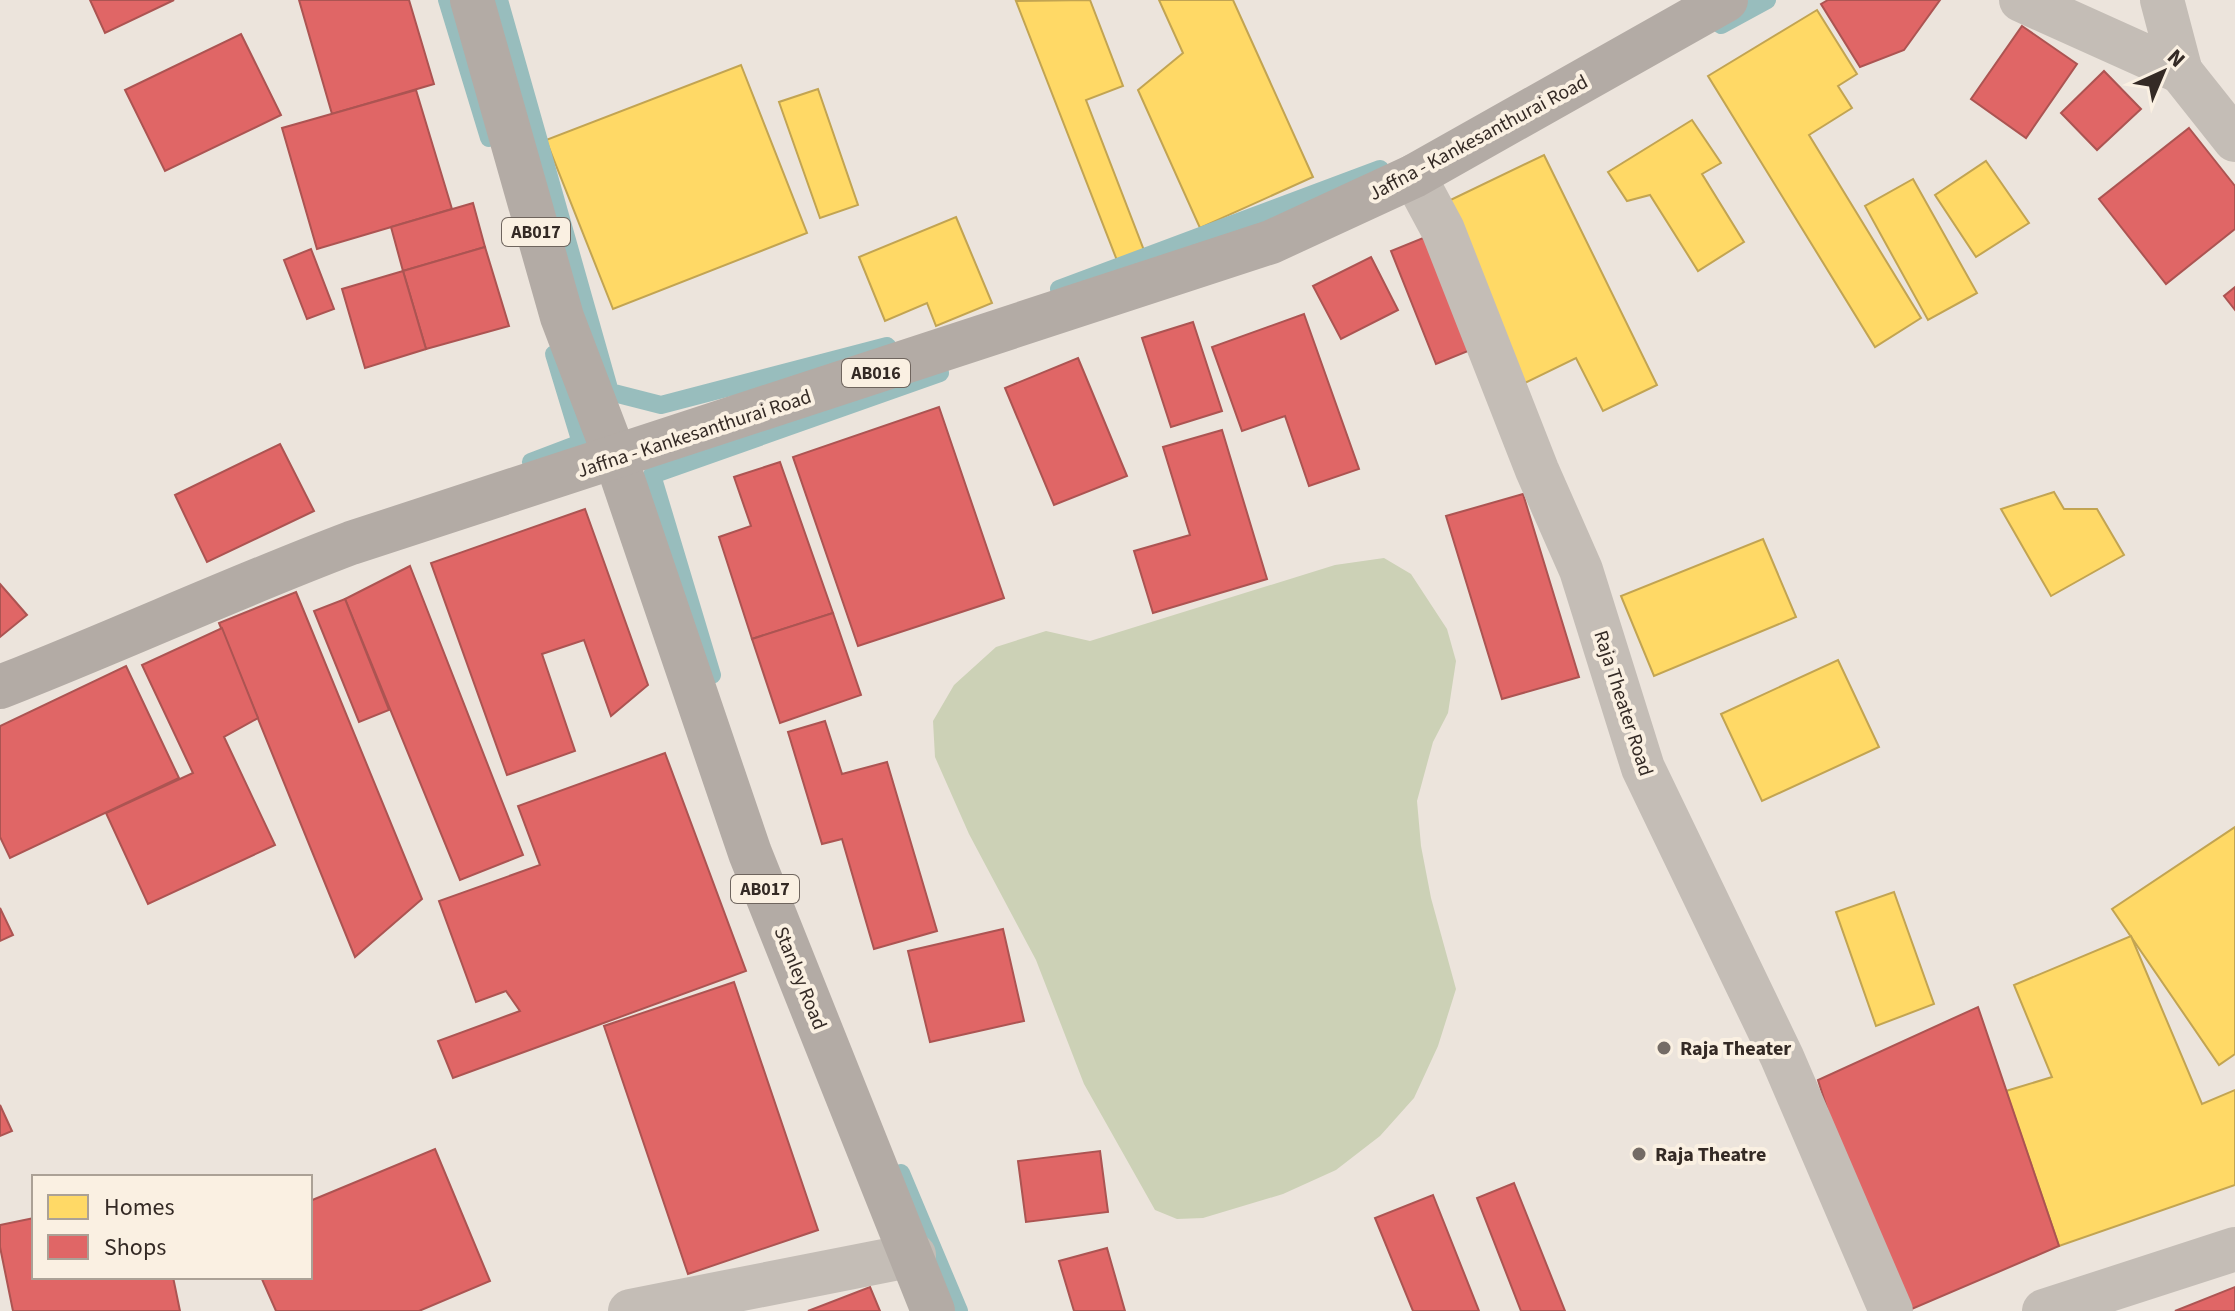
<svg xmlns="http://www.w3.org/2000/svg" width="2235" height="1311" font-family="'Source Sans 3',sans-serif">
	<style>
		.green { fill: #ccd1b6 }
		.homes { fill: #ffd966; stroke: #c2a452; stroke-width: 2 }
		.shops { fill: #e06666; stroke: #ac5452; stroke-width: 2 }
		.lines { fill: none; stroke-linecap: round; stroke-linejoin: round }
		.stream { stroke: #98bdbd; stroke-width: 18 }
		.minor { stroke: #c4bdb6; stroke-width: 44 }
		.primary { stroke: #b3aba5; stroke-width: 44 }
		.poi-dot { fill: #746b65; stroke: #faf0e2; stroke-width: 3 }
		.labels { text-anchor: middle; stroke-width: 8; stroke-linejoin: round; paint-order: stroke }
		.shield { fill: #faf0e2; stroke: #6f655e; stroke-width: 2 }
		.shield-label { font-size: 18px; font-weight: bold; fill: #342a25 }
		.street-label { font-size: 20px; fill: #342a25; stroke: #faf0e2 }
		.poi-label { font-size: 20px; font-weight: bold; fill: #342a25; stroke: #faf0e2; text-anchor: start }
	</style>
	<rect width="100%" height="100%" fill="#ece4dc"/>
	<!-- green -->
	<path class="green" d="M 1384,558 L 1411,574 L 1447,629 L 1456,661 L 1448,713 L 1433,742 L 1417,801 L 1421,846 L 1431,898 L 1456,989 L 1438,1046 L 1414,1098 L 1380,1136 L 1336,1170 L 1283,1194 L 1203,1218 L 1177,1219 L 1155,1210 L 1084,1084 L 1036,960 L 969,834 L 935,757 L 933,721 L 954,685 L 996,647 L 1046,631 L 1090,641 L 1335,565 Z"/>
	<!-- homes -->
	<g class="homes">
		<path d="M 1090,0 L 1123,86 L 1086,100 L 1145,253 L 1118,263 L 1016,1 Z"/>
		<path d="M 1159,0 L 1233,0 L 1313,177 L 1200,228 L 1138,90 L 1183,53 Z"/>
		<path d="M 1817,10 L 1857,74 L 1838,86 L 1852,108 L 1809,135 L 1921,318 L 1875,347 L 1708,76 Z"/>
		<path d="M 741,65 L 807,233 L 613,309 L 546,140 Z"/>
		<path d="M 818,89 L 858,205 L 820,218 L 779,102 Z"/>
		<path d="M 1692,120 L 1721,163 L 1702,174 L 1744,242 L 1698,271 L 1650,195 L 1627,201 L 1608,172 Z"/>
		<path d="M 1544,155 L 1657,385 L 1603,411 L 1576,358 L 1525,383 L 1438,206 Z"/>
		<path d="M 1986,161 L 2029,223 L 1976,257 L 1935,195 Z"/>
		<path d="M 1913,179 L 1977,293 L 1928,320 L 1865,206 Z"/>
		<path d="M 956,217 L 992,303 L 936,326 L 927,303 L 885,321 L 859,257 Z"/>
		<path d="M 2054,492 L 2064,509 L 2097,509 L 2124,555 L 2051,596 L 2001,509 Z"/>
		<path d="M 1763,539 L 1796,617 L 1654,676 L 1621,596 Z"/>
		<path d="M 1838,660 L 1879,747 L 1762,801 L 1721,714 Z"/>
		<path d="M 2235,827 L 2235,1054 L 2219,1065 L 2112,909 Z"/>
		<path d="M 1894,892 L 1934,1004 L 1876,1026 L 1836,912 Z"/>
		<path d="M 2131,936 L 2202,1104 L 2235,1090 L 2235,1185 L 2059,1246 L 2006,1091 L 2052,1077 L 2014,985 Z"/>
	</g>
	<!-- shops -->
	<g class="shops">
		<path d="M 90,0 L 174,0 L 105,33 Z"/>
		<path d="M 299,0 L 409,0 L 434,84 L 332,114 Z"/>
		<path d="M 1828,0 L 1940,0 L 1904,50 L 1860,67 L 1821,4 Z"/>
		<path d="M 2022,26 L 2077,64 L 2026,138 L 1971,99 Z"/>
		<path d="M 241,34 L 281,115 L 165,171 L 125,90 Z"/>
		<path d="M 2104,71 L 2141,109 L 2097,150 L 2061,113 Z"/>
		<path d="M 416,90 L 452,209 L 317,249 L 282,128 Z"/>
		<path d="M 2189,128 L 2235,186 L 2235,229 L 2166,284 L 2099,199 Z"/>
		<path d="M 473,203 L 485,247 L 403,271 L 391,227 Z"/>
		<path d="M 1428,236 L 1473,349 L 1436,364 L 1391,251 Z"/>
		<path d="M 485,247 L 509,326 L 426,349 L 403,271 Z"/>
		<path d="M 311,249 L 334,309 L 307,319 L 284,260 Z"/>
		<path d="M 1371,257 L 1398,310 L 1341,339 L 1313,286 Z"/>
		<path d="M 403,271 L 426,349 L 365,368 L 342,289 Z"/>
		<path d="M 2235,287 L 2235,310 L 2224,296 Z"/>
		<path d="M 1304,314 L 1359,469 L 1309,486 L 1285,416 L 1242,431 L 1212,347 Z"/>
		<path d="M 1193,322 L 1222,411 L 1171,427 L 1142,338 Z"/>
		<path d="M 1078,358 L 1127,476 L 1054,505 L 1005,388 Z"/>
		<path d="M 939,407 L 1004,598 L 858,646 L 793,457 Z"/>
		<path d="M 1222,430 L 1267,579 L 1153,613 L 1134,551 L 1190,535 L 1163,447 Z"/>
		<path d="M 280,444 L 314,511 L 207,562 L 175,495 Z"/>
		<path d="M 780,462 L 833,613 L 752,639 L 719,537 L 751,526 L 734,477 Z"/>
		<path d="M 1523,494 L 1579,677 L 1502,699 L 1446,516 Z"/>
		<path d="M 585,509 L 648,685 L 611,716 L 584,640 L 542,654 L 575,751 L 507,775 L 431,563 Z"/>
		<path d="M 410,566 L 523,855 L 460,880 L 345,599 Z"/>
		<path d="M 0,584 L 27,615 L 0,637 Z"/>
		<path d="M 296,592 L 422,899 L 355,957 L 219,623 Z"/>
		<path d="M 345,599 L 389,710 L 359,722 L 314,611 Z"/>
		<path d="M 833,613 L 861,695 L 780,723 L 752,639 Z"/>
		<path d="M 222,628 L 258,718 L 224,737 L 275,845 L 148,904 L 106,813 L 193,773 L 142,665 Z"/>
		<path d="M 126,666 L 179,778 L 10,858 L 0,837 L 0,726 Z"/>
		<path d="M 825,721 L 842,774 L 887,762 L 937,931 L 874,949 L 842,839 L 822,844 L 788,732 Z"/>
		<path d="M 665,753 L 746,971 L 453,1078 L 438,1041 L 520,1011 L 506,991 L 476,1002 L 439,901 L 540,865 L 518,806 Z"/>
		<path d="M 0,908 L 13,935 L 0,941 Z"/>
		<path d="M 1003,929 L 1024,1021 L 930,1042 L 908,951 Z"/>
		<path d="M 734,982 L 818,1230 L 688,1274 L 604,1026 Z"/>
		<path d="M 1978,1007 L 2059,1246 L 1907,1311 L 1891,1311 L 1818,1080 Z"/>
		<path d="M 0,1105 L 12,1131 L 0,1136 Z"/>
		<path d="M 435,1149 L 490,1281 L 419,1311 L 276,1311 L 261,1277 L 310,1277 L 310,1201 Z"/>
		<path d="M 1100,1151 L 1108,1212 L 1026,1222 L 1018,1161 Z"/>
		<path d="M 1514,1183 L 1565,1311 L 1521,1311 L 1477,1198 Z"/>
		<path d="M 1433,1195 L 1479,1311 L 1413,1311 L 1375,1218 Z"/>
		<path d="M 34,1218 L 34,1277 L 173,1277 L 180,1311 L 13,1311 L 0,1247 L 0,1225 Z"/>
		<path d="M 1107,1248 L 1125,1311 L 1074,1311 L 1059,1261 Z"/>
		<path d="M 870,1287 L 880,1311 L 808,1311 Z"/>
		<path d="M 2235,1287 L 2235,1311 L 2175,1311 Z"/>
	</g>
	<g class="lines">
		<!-- stream -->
		<g class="stream">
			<path d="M 447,0 L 489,138"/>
			<path d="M 499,0 L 610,392 L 661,405 L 887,346"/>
			<path d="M 1721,25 L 1767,0"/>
			<path d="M 1059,289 L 1380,169"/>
			<path d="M 531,462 L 581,443 L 554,354"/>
			<path d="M 712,675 L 652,475 L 940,373"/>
			<path d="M 901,1173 L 959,1311"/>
		</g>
		<!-- minor -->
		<g class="minor">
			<path d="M 2021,0 L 2181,72 L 2162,0"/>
			<path d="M 2181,72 L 2235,140"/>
			<path d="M 1414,176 L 1443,230 L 1537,470 L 1581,570 L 1643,768 L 1782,1057 L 1891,1311"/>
			<path d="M 630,1311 L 914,1255"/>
			<path d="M 2044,1311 L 2235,1249"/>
		</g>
		<!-- primary -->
		<g class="primary">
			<path d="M 472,0 L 562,317 L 616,459 L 750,853 L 933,1311"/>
			<path d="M 0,687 C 118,641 232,588 351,543 L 1271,242 L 1414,176 L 1726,0"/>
		</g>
	</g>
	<!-- markers -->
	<g class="poi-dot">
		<circle cx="1664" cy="1048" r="8"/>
		<circle cx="1639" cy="1154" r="8"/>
	</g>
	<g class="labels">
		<!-- shield labels -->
		<g class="shield">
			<rect x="502" y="218" width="68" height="28" rx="6"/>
			<rect x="842" y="359" width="68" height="28" rx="6"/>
			<rect x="731" y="875" width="68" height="28" rx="6"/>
		</g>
		<g class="shield-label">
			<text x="536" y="238">AB017</text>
			<text x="876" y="379">AB016</text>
			<text x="765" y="895">AB017</text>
		</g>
		<!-- street labels -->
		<g class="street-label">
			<text transform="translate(1478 137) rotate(-28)" y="7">Jaffna - Kankesanthurai Road</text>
			<text transform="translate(694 433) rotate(-18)" y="7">Jaffna - Kankesanthurai Road</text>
			<text transform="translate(1624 703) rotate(72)" y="7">Raja Theater Road</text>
			<text transform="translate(801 978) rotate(68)" y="7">Stanley Road</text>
		</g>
		<!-- poi labels -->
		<g class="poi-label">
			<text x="1680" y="1055">Raja Theater</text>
			<text x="1655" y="1161">Raja Theatre</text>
		</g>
	</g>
	<!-- legend -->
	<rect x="32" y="1175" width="280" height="104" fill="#faf0e2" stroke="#aba196" stroke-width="2"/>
	<rect x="48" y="1195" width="40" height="24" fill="#ffd966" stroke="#aba196" stroke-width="2"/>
	<text x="104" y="1215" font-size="24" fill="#342a25">Homes</text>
	<rect x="48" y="1235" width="40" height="24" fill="#e06666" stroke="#aba196" stroke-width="2"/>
	<text x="104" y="1255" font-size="24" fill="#342a25">Shops</text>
	<!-- north arrow -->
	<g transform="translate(2163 72) rotate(44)" stroke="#faf0e2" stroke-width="6" paint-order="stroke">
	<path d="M0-6L14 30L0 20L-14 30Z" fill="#342a25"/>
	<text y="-12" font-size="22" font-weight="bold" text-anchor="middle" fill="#342a25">N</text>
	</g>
</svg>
